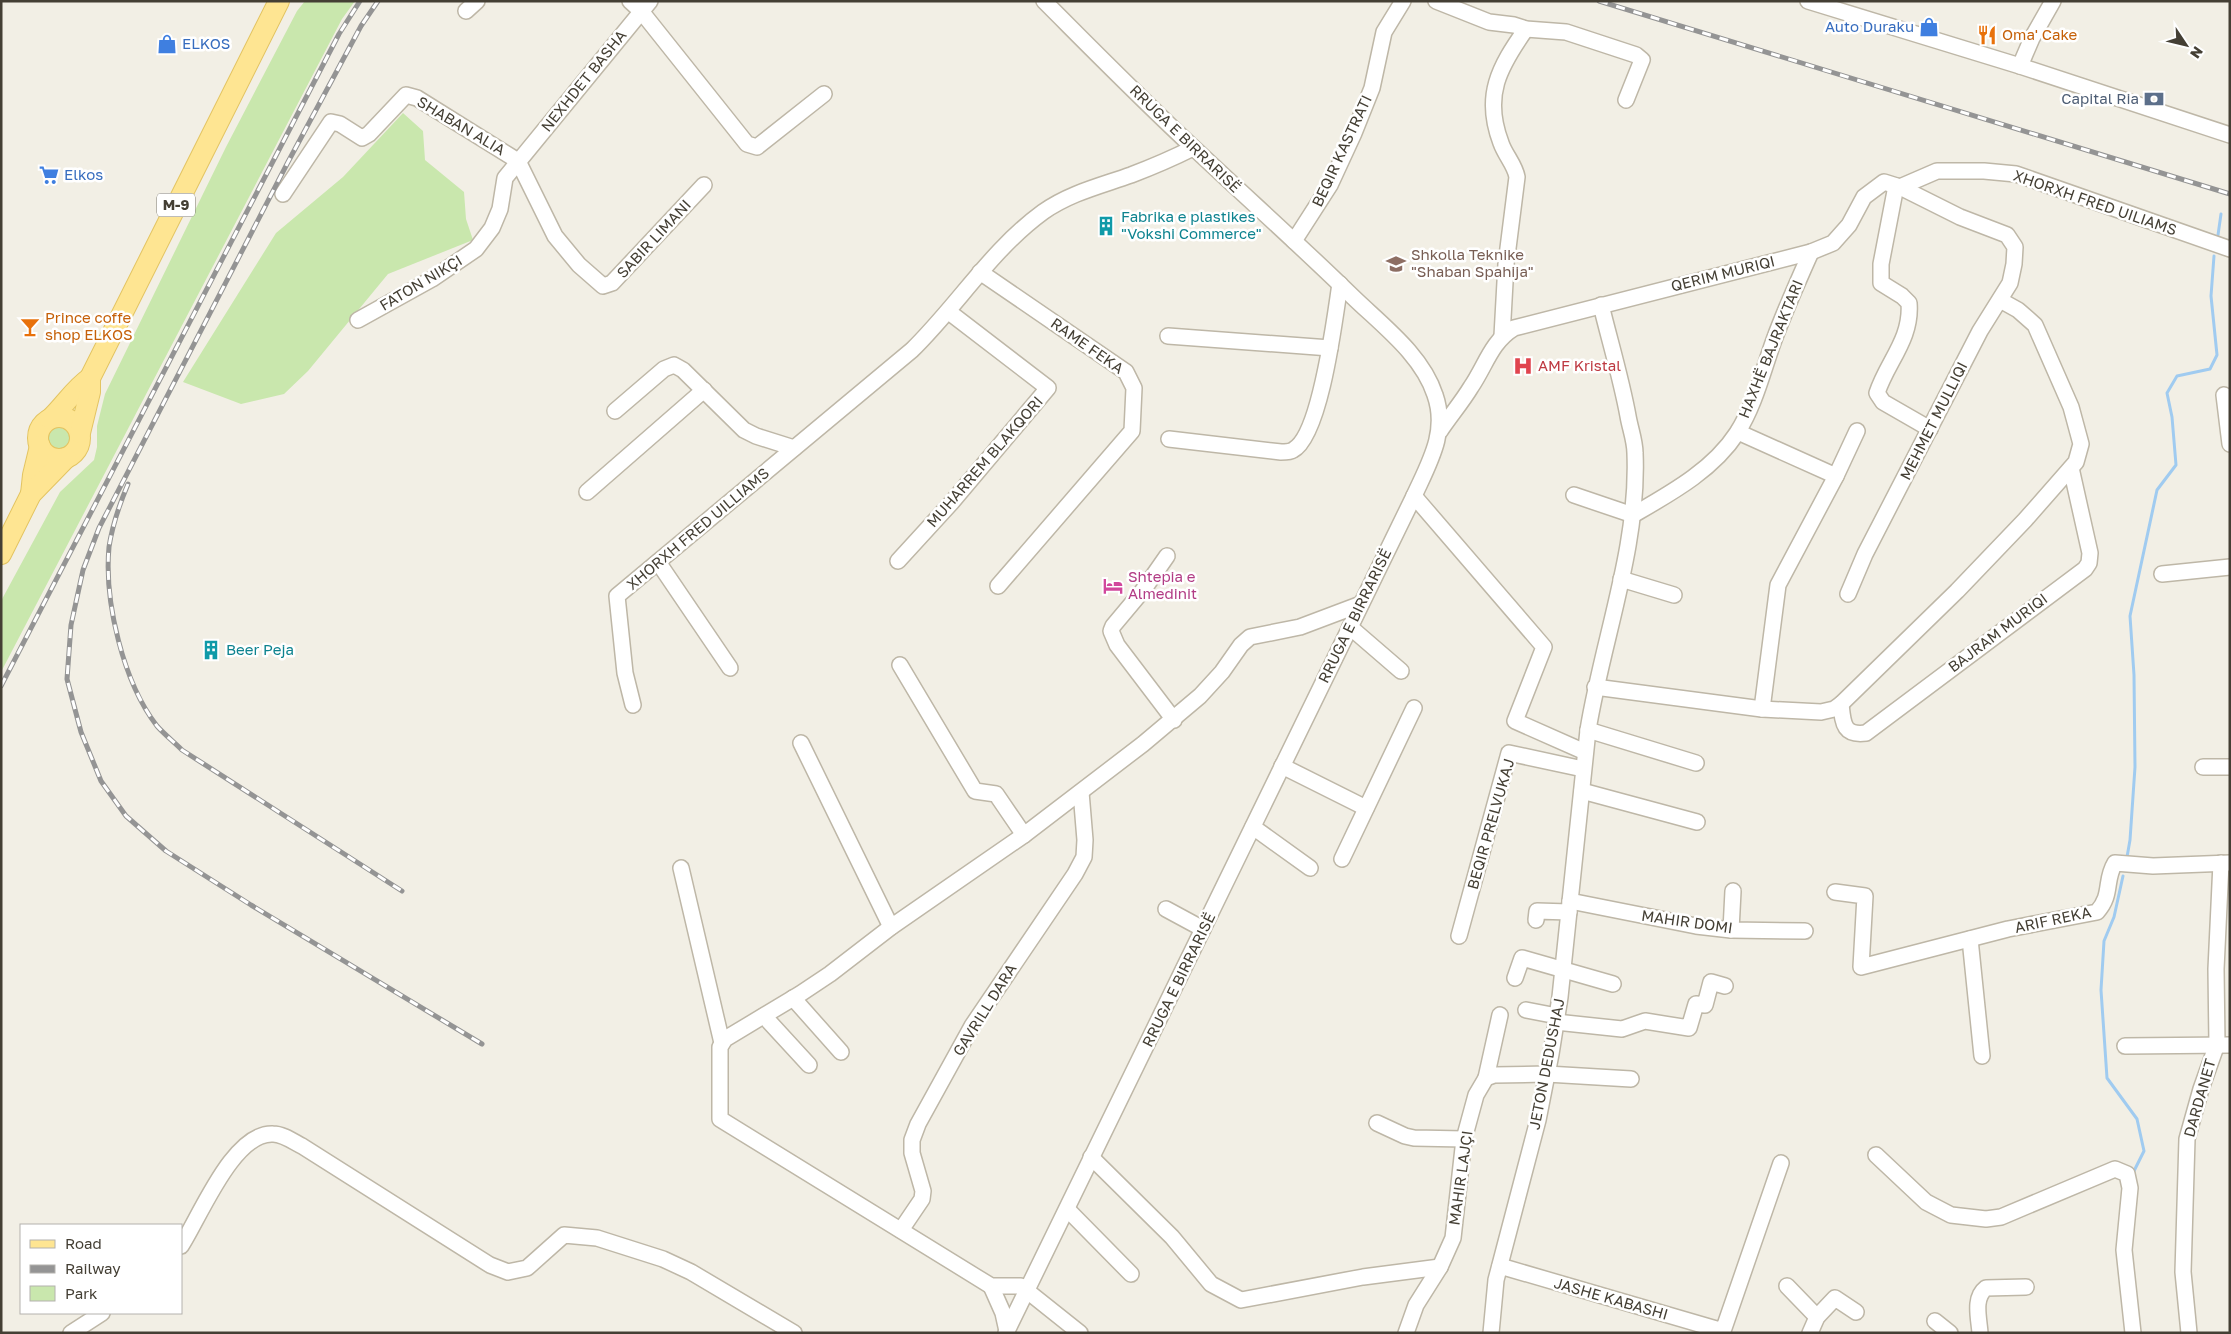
<svg xmlns="http://www.w3.org/2000/svg" width="2231" height="1334" font-family="'Golos Text',sans-serif">
	<style>
		.green { fill: #c9e7ad }
		.lines { fill: none; stroke-linecap: round; stroke-linejoin: round }
		.stream { stroke: #a0cbf0; stroke-width: 3 }
		.minor-casing { stroke: #beb7a7; stroke-width: 18 }
		.major-casing { stroke: #e3c462; stroke-width: 22 }
		.minor { stroke: #fff; stroke-width: 15 }
		.major { stroke: #fee592; stroke-width: 20 }
		.rail-casing { stroke: #949494; stroke-width: 5 }
		.rail { stroke: #fff; stroke-width: 3; stroke-dasharray: 9; stroke-linecap: butt }
		.labels { text-anchor: middle; stroke-width: 5; stroke-linejoin: round; paint-order: stroke }
		.shield { fill: #fff; stroke: #7c7971; stroke-width: 1 }
		.shield-label { font-size: 14px; font-weight: bold; fill: #443f34 }
		.shop-label { font-size: 15px; fill: #366cbe; stroke: #fff; text-anchor: start }
		.food-label { font-size: 15px; fill: #c56008; stroke: #fff; text-anchor: start }
		.street-label { font-size: 15px; fill: #443f34; stroke: #fff }
		.service-label { font-size: 15px; fill: #4e5e75; stroke: #fff; text-anchor: end }
		.culture-label { font-size: 15px; fill: #0d838f; stroke: #fff; text-anchor: start }
		.education-label { font-size: 15px; fill: #785e54; stroke: #fff; text-anchor: start }
		.health-label { font-size: 15px; fill: #be3a42; stroke: #fff; text-anchor: start }
		.hotel-label { font-size: 15px; fill: #b23c85; stroke: #fff; text-anchor: start }
	</style>
	<rect width="100%" height="100%" fill="#f2efe5"/>
	<!-- green -->
	<g class="green">
		<path d="M 305,1 L 355,1 L 342,19 L 1,672 L 1,601 L 60,492 L 94,460 L 97,447 L 97,426 L 105,394 L 226,147 L 297,11 Z"/>
		<path d="M 403,113 L 423,131 L 425,160 L 464,192 L 466,219 L 473,240 L 388,274 L 308,371 L 284,394 L 241,404 L 183,382 L 276,233 L 343,177 Z"/>
		<circle cx="59" cy="437" r="12"/>
	</g>
	<g class="lines">
		<!-- stream -->
		<g class="stream">
			<path d="M 2218,235 L 2221,214"/>
			<path d="M 2127,857 L 2130,840 L 2135,767 L 2134,675 L 2130,616 L 2157,490 L 2176,465 L 2172,417 L 2167,393 L 2177,376 L 2210,369 L 2217,355 L 2211,296 L 2214,256"/>
			<path d="M 2123,876 L 2114,917 L 2104,941 L 2101,990 L 2107,1078 L 2137,1119 L 2144,1151 L 2133,1173"/>
		</g>
		<defs>
			<g id="minor">
				<path d="M 630,1 L 641,11 L 747,144 L 757,147 L 824,94"/>
				<path d="M 1436,1 L 1489,22 L 1514,25 L 1526,29 L 1566,32 L 1636,55 L 1642,60 L 1626,100"/>
				<path d="M 1808,1 L 2020,66 L 2230,135"/>
				<path d="M 466,11 L 477,1"/>
				<path d="M 2020,66 L 2032,38 L 2053,1"/>
				<path d="M 518,161 L 555,236 L 579,265 L 603,286 L 612,283 L 704,185"/>
				<path d="M 1896,186 L 1881,264 L 1881,283 L 1902,296 L 1909,303 C 1912,339 1887,362 1877,393 L 1883,402 L 1930,429"/>
				<path d="M 1900,187 L 1937,171 L 1984,171 L 2016,174 L 2230,249"/>
				<path d="M 283,194 L 331,122 L 340,124 L 362,138 L 369,134 L 406,95 L 417,98 L 518,161"/>
				<path d="M 1294,241 L 1330,185 L 1354,133 L 1372,88 L 1384,32 L 1403,1"/>
				<path d="M 980,272 L 1126,372 L 1134,388 L 1132,431 L 998,586"/>
				<path d="M 358,320 L 432,279 L 476,249 L 492,228 L 500,209 L 505,178 L 650,1"/>
				<path d="M 1168,336 L 1330,348"/>
				<path d="M 1502,336 L 1506,264 L 1517,177 C 1515,165 1505,155 1501,143 C 1483,96 1499,67 1526,29"/>
				<path d="M 2224,395 L 2230,444"/>
				<path d="M 615,411 L 664,369 L 674,365 L 683,370 L 744,430 L 756,436 L 794,448"/>
				<path d="M 1440,431 C 1450,416 1462,402 1471,387 C 1486,365 1491,342 1514,328 L 1811,252 L 1833,243 L 1849,225 L 1864,197 L 1884,182 L 1900,187 L 1960,217 L 2007,235 L 2015,247 L 2014,264 L 2010,283 L 1980,331 L 1865,554 L 1848,594"/>
				<path d="M 1738,432 L 1836,476 L 1857,431"/>
				<path d="M 1169,439 L 1281,452 C 1284,452 1290,452 1293,450 C 1321,435 1335,316 1340,284"/>
				<path d="M 587,492 L 704,390"/>
				<path d="M 1574,495 L 1633,515 C 1671,493 1713,470 1737,433 C 1755,405 1763,370 1774,340 C 1785,310 1798,281 1811,252"/>
				<path d="M 1414,496 L 1544,647 L 1515,721 L 1585,752"/>
				<path d="M 1167,556 L 1144,589 L 1113,626 L 1111,631 L 1117,645 L 1174,720"/>
				<path d="M 898,561 L 952,502 L 1048,388 L 949,312"/>
				<path d="M 658,562 L 730,668"/>
				<path d="M 2162,574 L 2230,567"/>
				<path d="M 1621,579 L 1674,595"/>
				<path d="M 1350,627 L 1401,671"/>
				<path d="M 900,665 L 975,791 L 996,794 L 1024,835"/>
				<path d="M 1595,687 L 1762,709 L 1821,712 L 1834,709 L 1841,704 L 1957,591 L 2025,520 L 2076,462 L 2081,444 L 2071,407 L 2035,325 L 2018,310 L 2000,300"/>
				<path d="M 1841,704 C 1843,723 1843,736 1866,733 L 2085,569 L 2089,563 L 2090,553 L 2071,468"/>
				<path d="M 633,705 L 625,673 L 617,596 L 912,350 C 958,305 991,250 1043,212 C 1070,193 1100,186 1131,175 C 1152,167 1173,158 1193,148"/>
				<path d="M 1762,709 L 1778,585 L 1836,476"/>
				<path d="M 1588,730 L 1696,763"/>
				<path d="M 801,743 L 891,927"/>
				<path d="M 1282,766 L 1366,808"/>
				<path d="M 2203,767 L 2230,767"/>
				<path d="M 1582,791 L 1697,822"/>
				<path d="M 1253,827 L 1310,868"/>
				<path d="M 1342,859 L 1414,708"/>
				<path d="M 681,868 L 722,1043"/>
				<path d="M 1835,892 L 1865,896 L 1861,967 L 2008,929 L 2097,912 C 2113,894 2104,881 2115,863 L 2153,866 L 2230,863"/>
				<path d="M 1570,901 L 1696,926 L 1731,930 L 1805,931"/>
				<path d="M 1166,909 L 1203,929"/>
				<path d="M 1536,920 L 1537,911 L 1569,912"/>
				<path d="M 1731,930 L 1733,891"/>
				<path d="M 1459,936 L 1509,753 L 1583,769"/>
				<path d="M 1970,939 L 1982,1056"/>
				<path d="M 1515,978 L 1522,958 L 1613,984"/>
				<path d="M 793,998 L 841,1052"/>
				<path d="M 1526,1010 L 1557,1016"/>
				<path d="M 764,1016 L 809,1065"/>
				<path d="M 1556,1022 L 1622,1029 L 1645,1021 L 1689,1028 L 1696,1004 L 1705,1005 L 1711,982 L 1725,986"/>
				<path d="M 2125,1046 L 2230,1045"/>
				<path d="M 1486,1078 L 1500,1015"/>
				<path d="M 1377,1123 L 1405,1136 L 1414,1138 L 1464,1139"/>
				<path d="M 1876,1155 L 1926,1202 L 1951,1215 L 1986,1219 L 2001,1217 L 2115,1169 L 2127,1174 L 2130,1188 L 2124,1250 L 2133,1333"/>
				<path d="M 1091,1157 L 1172,1237 L 1211,1284 L 1241,1300 L 1363,1277 L 1440,1267"/>
				<path d="M 1067,1209 L 1131,1274"/>
				<path d="M 901,1230 L 922,1199 L 923,1191 L 912,1153 L 912,1140 L 918,1124 L 972,1026 L 1075,874 L 1084,857 L 1085,840 L 1081,792"/>
				<path d="M 181,1246 C 200,1217 233,1132 273,1134 C 283,1134 294,1142 302,1146 L 490,1265 L 508,1272 L 527,1268 L 564,1235 L 597,1238 L 663,1259 L 691,1272 L 794,1333"/>
				<path d="M 1500,1266 L 1723,1331 L 1781,1163"/>
				<path d="M 991,1286 L 1003,1313 L 1007,1331"/>
				<path d="M 1787,1286 L 1817,1317"/>
				<path d="M 1935,1321 L 1950,1333"/>
				<path d="M 71,1333 L 102,1313"/>
				<path d="M 1006,1333 L 1414,496 C 1429,463 1448,432 1435,395 C 1422,355 1383,326 1353,297 C 1302,247 1248,199 1196,150 C 1144,102 1094,51 1044,1"/>
				<path d="M 1080,1333 L 1021,1286 L 991,1286 L 720,1119 L 720,1047 L 725,1039 L 800,994 L 830,974 L 891,927 L 1024,835 L 1143,744 L 1200,696 L 1222,672 L 1241,645 L 1250,637 L 1300,627 L 1361,604"/>
				<path d="M 1406,1333 L 1416,1305 L 1440,1267 L 1453,1238 L 1464,1139 L 1476,1095 L 1486,1078 L 1494,1075 L 1547,1074 L 1631,1079"/>
				<path d="M 1491,1333 L 1496,1280 L 1538,1120 L 1551,1054 L 1560,997 L 1588,730 C 1603,638 1639,547 1635,453 C 1635,441 1630,428 1628,416 C 1621,378 1610,342 1601,305"/>
				<path d="M 1810,1333 L 1817,1317 L 1835,1298 L 1856,1312"/>
				<path d="M 1980,1333 C 1979,1318 1973,1298 1986,1288 L 2026,1287"/>
				<path d="M 2189,1333 L 2183,1272 L 2187,1139 L 2201,1089 L 2217,1044 L 2216,969 L 2221,863"/>
			</g>
			<g id="major">
				<circle cx="59" cy="438" r="21"/>
				<path d="M 50,419 C 64,406 74,389 90,378"/>
				<path d="M 80,433 L 90,392 L 90,378 L 279,1"/>
				<path d="M 31,494 L 33,475 L 40,446"/>
				<path d="M 1,554 L 31,494 L 66,458"/>
			</g>
		</defs>
		<!-- minor casing -->
		<use href="#minor" class="minor-casing"/>
		<!-- major casing -->
		<use href="#major" class="major-casing"/>
		<!-- minor -->
		<use href="#minor" class="minor"/>
		<!-- major -->
		<use href="#major" class="major"/>
		<defs>
			<g id="rail">
				<path d="M 378,1 L 361,26 L 288,162 L 99,528 L 83,570 L 71,625 L 67,679 L 81,732 L 101,781 L 126,816 L 166,851 L 251,905 L 482,1044"/>
				<path d="M 1599,1 L 2230,194"/>
				<path d="M 128,484 C 120,503 112,527 109,547 C 104,601 123,682 157,726 C 164,734 174,742 182,750 L 402,891"/>
				<path d="M 1,686 L 339,34 L 360,1"/>
			</g>
		</defs>
		<!-- rail casing -->
		<use href="#rail" class="rail-casing"/>
		<!-- rail -->
		<use href="#rail" class="rail"/>
	</g>
	<!-- icons -->
	<defs>
		<symbol id="shop-bare" viewBox="-9 -9 18 18"><path d="M-5-2.5h2.3a2.7 3.5 0 0 1 5.4 0H5L5.5 6h-11ZM-1.5-2.5h3a1.5 2.3 0 0 0-3 0Z" fill="#3f7fe0" stroke="#fff" stroke-width="2.5" paint-order="stroke"/></symbol>
		<symbol id="restaurant-bare" viewBox="-9 -9 18 18"><path d="M-5-6h1v4h1v-4h1v4h1v-4h1v5L-1.5 .5V6h-2V.5L-5-1ZM5-6V6H3V1.5H1.5Q1.5-4 5-6Z" fill="#e8710a" stroke="#fff" stroke-width="2.5" paint-order="stroke"/></symbol>
		<symbol id="bank-bare" viewBox="-9 -9 18 18"><path d="M-6-4H6V4H-6ZM0-2.3a2.3 2.3 0 1 0 0 4.6a2.3 2.3 0 1 0 0-4.6Z" fill="#5c6f8a" stroke="#fff" stroke-width="2.5" paint-order="stroke"/></symbol>
		<symbol id="supermarket-bare" viewBox="-9 -9 18 18"><path d="M-6-5.5h2.5l.6 2H6L4.5 2H-2.5L-4.4-4H-6ZM-1.5 3.2a1.3 1.3 0 1 0 .1 0ZM3 3.2a1.3 1.3 0 1 0 .1 0Z" fill="#3f7fe0" stroke="#fff" stroke-width="2.5" paint-order="stroke"/></symbol>
		<symbol id="building-bare" viewBox="-9 -9 18 18"><path d="M-4-6H4V6H1V3H-1V6H-4ZM-2.5-4.3h1.7v1.8h-1.7ZM.8-4.3h1.7v1.8H.8ZM-2.5-1h1.7V.8h-1.7ZM.8-1h1.7V.8H.8Z" fill="#0f9aa8" stroke="#fff" stroke-width="2.5" paint-order="stroke"/></symbol>
		<symbol id="school-bare" viewBox="-9 -9 18 18"><path d="M0-5L7-2L0 1L-7-2ZM-4 1L0 2.5L4 1V4Q0 6-4 4Z" fill="#8d6e63" stroke="#fff" stroke-width="2.5" paint-order="stroke"/></symbol>
		<symbol id="bar-bare" viewBox="-9 -9 18 18"><path d="M-6-5H6L.8 .8V4.5H3.5V6h-7V4.5H-.8V.8Z" fill="#e8710a" stroke="#fff" stroke-width="2.5" paint-order="stroke"/></symbol>
		<symbol id="hospital-bare" viewBox="-9 -9 18 18"><path d="M-5-5h3v3.5h4V-5h3V5h-3V1.5h-4V5h-3Z" fill="#e0444e" stroke="#fff" stroke-width="2.5" paint-order="stroke"/></symbol>
		<symbol id="hotel-bare" viewBox="-9 -9 18 18"><path d="M-6-4.5h1.5V1H6V5H4.5V3h-9V5H-6ZM-4 0a1.8 1.8 0 1 1 3.6 0ZM.5 0V-2.5h3Q6-2.5 6 0Z" fill="#d1479c" stroke="#fff" stroke-width="2.5" paint-order="stroke"/></symbol>
	</defs>
	<g fill-rule="evenodd">
		<use href="#shop-bare" x="1915" y="13" width="28" height="28"/>
		<use href="#restaurant-bare" x="1973" y="21" width="28" height="28"/>
		<use href="#shop-bare" x="153" y="30" width="28" height="28"/>
		<use href="#bank-bare" x="2140" y="85" width="28" height="28"/>
		<use href="#supermarket-bare" x="35" y="161" width="28" height="28"/>
		<use href="#building-bare" x="1092" y="212" width="28" height="28"/>
		<use href="#school-bare" x="1382" y="250" width="28" height="28"/>
		<use href="#bar-bare" x="16" y="313" width="28" height="28"/>
		<use href="#hospital-bare" x="1509" y="352" width="28" height="28"/>
		<use href="#hotel-bare" x="1099" y="572" width="28" height="28"/>
		<use href="#building-bare" x="197" y="636" width="28" height="28"/>
	</g>
	<g class="labels">
		<!-- shield labels -->
		<rect class="shield" x="157" y="193.5" width="38" height="23" rx="4"/>
		<g class="shield-label">
			<text x="176" y="210">M-9</text>
		</g>
		<!-- shop labels -->
		<g class="shop-label">
			<text x="1914" y="32" text-anchor="end">Auto Duraku</text>
			<text x="182" y="49">ELKOS</text>
			<text x="64" y="180">Elkos</text>
		</g>
		<!-- food labels -->
		<g class="food-label">
			<text x="2002" y="40">Oma' Cake</text>
			<text x="45" y="323">Prince coffe<tspan x="45" dy="17">shop ELKOS</tspan></text>
		</g>
		<!-- street labels -->
		<g class="street-label">
			<text transform="translate(584 81) rotate(-51)" y="5">NEXHDET BASHA</text>
			<text transform="translate(461 126) rotate(31)" y="5">SHABAN ALIA</text>
			<text transform="translate(1185 139) rotate(44)" y="5">RRUGA E BIRRARISË</text>
			<text transform="translate(1342 151) rotate(-65)" y="5">BEQIR KASTRATI</text>
			<text transform="translate(2095 203) rotate(19)" y="5">XHORXH FRED UILIAMS</text>
			<text transform="translate(654 239) rotate(-47)" y="5">SABIR LIMANI</text>
			<text transform="translate(1723 274) rotate(-14)" y="5">QERIM MURIQI</text>
			<text transform="translate(421 283) rotate(-31)" y="5">FATON NIKÇI</text>
			<text transform="translate(1087 346) rotate(35)" y="5">RAME FEKA</text>
			<text transform="translate(1771 349) rotate(-68)" y="5">HAXHË BAJRAKTARI</text>
			<text transform="translate(1934 421) rotate(-63)" y="5">MEHMET MULLIQI</text>
			<text transform="translate(985 462) rotate(-49)" y="5">MUHARREM BLAKQORI</text>
			<text transform="translate(698 529) rotate(-40)" y="5">XHORXH FRED UILLIAMS</text>
			<text transform="translate(1355 616) rotate(-64)" y="5">RRUGA E BIRRARISË</text>
			<text transform="translate(1998 633) rotate(-37)" y="5">BAJRAM MURIQI</text>
			<text transform="translate(1491 824) rotate(-74)" y="5">BEQIR PRELVUKAJ</text>
			<text transform="translate(2053 920) rotate(-12)" y="5">ARIF REKA</text>
			<text transform="translate(1687 922) rotate(8)" y="5">MAHIR DOMI</text>
			<text transform="translate(1179 980) rotate(-64)" y="5">RRUGA E BIRRARISË</text>
			<text transform="translate(985 1010) rotate(-58)" y="5">GAVRILL DARA</text>
			<text transform="translate(1547 1064) rotate(-79)" y="5">JETON DEDUSHAJ</text>
			<text transform="translate(2200 1098) rotate(-74)" y="5">DARDANET</text>
			<text transform="translate(1461 1178) rotate(-82)" y="5">MAHIR LAJÇI</text>
			<text transform="translate(1611 1299) rotate(16)" y="5">JASHE KABASHI</text>
		</g>
		<!-- service labels -->
		<g class="service-label">
			<text x="2139" y="104">Capital Ria</text>
		</g>
		<!-- culture labels -->
		<g class="culture-label">
			<text x="1121" y="222">Fabrika e plastikes<tspan x="1121" dy="17">"Vokshi Commerce"</tspan></text>
			<text x="226" y="655">Beer Peja</text>
		</g>
		<!-- education labels -->
		<g class="education-label">
			<text x="1411" y="260">Shkolla Teknike<tspan x="1411" dy="17">"Shaban Spahija"</tspan></text>
		</g>
		<!-- health labels -->
		<g class="health-label">
			<text x="1538" y="371">AMF Kristal</text>
		</g>
		<!-- hotel labels -->
		<g class="hotel-label">
			<text x="1128" y="582">Shtepia e<tspan x="1128" dy="17">Almedinit</tspan></text>
		</g>
	</g>
	<!-- border -->
	<rect width="2231" height="1334" fill="none" stroke="#443f34" stroke-width="5"/>
	<!-- legend -->
	<rect x="20" y="1224" width="162" height="90" fill="#ffffff" stroke="#b4b2ae"/>
	<rect x="30" y="1240" width="25" height="8" fill="#fee592" stroke="#b4b2ae"/>
	<text x="65" y="1249" font-size="15" fill="#443f34">Road</text>
	<rect x="30" y="1265" width="25" height="8" fill="#949494" stroke="#b4b2ae"/>
	<text x="65" y="1274" font-size="15" fill="#443f34">Railway</text>
	<rect x="30" y="1286" width="25" height="15" fill="#c9e7ad" stroke="#b4b2ae"/>
	<text x="65" y="1299" font-size="15" fill="#443f34">Park</text>
	<!-- north arrow -->
	<g transform="translate(2186 45) rotate(125)" stroke="#ffffff" stroke-width="4" paint-order="stroke">
	<path d="M0-4L9 19L0 12L-9 19Z" fill="#443f34"/>
	<text y="-8" font-size="14" font-weight="bold" text-anchor="middle" fill="#443f34">N</text>
	</g>
</svg>
